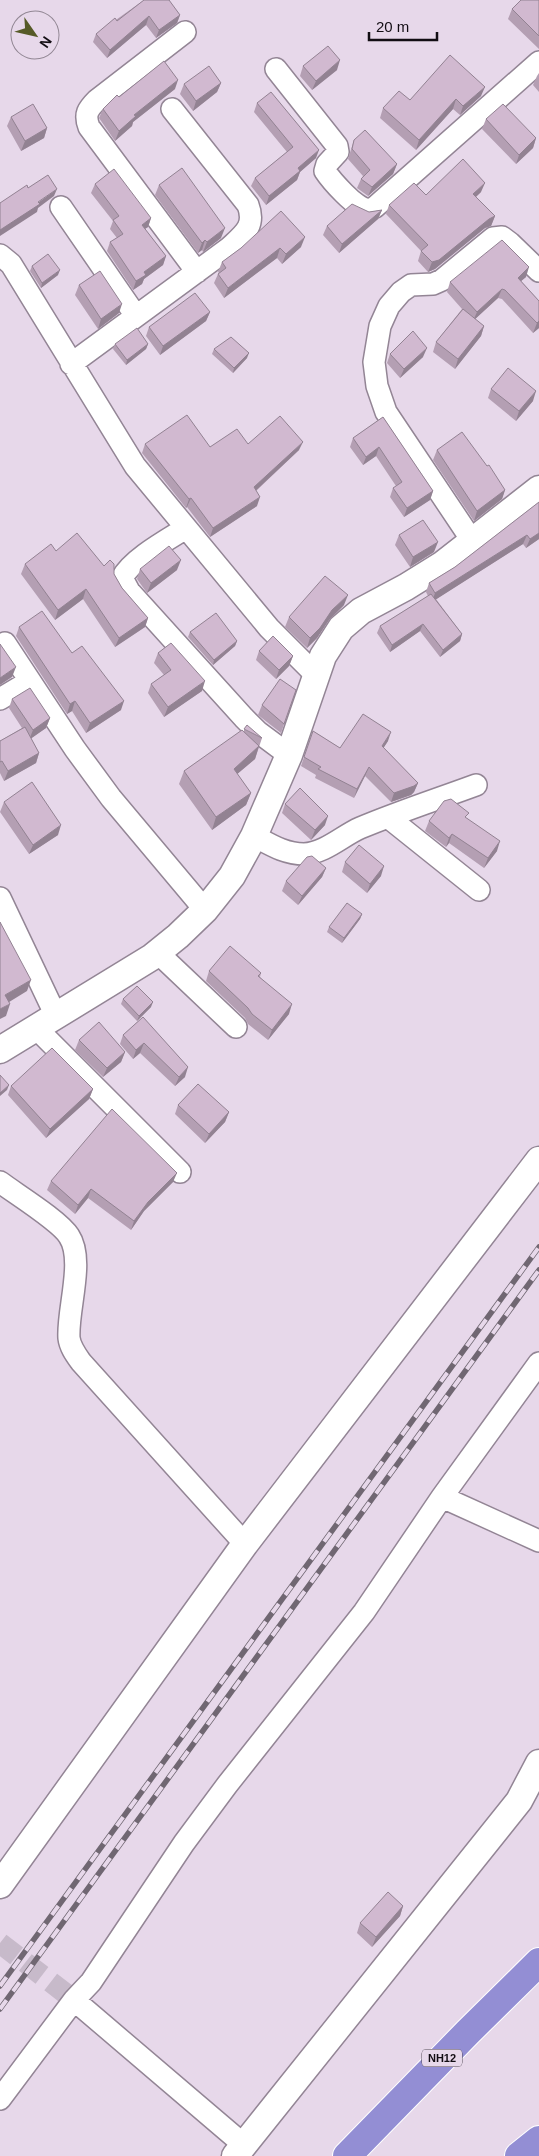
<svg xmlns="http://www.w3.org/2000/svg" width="539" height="2156" font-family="Helvetica,sans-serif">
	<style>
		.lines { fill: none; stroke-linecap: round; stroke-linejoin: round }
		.minor-tunnel { stroke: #c7baca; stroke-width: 21; stroke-dasharray: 21 11; stroke-linecap: butt }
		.minor-casing { stroke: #938595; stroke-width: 24 }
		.tertiary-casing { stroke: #938595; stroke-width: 29 }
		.motorway-casing { stroke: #fff; stroke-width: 30 }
		.minor { stroke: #fff; stroke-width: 21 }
		.tertiary { stroke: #fff; stroke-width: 26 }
		.motorway { stroke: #938ed4; stroke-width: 28 }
		.rail-casing { stroke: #706772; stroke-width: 5.5 }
		.rail { stroke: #e7d8ea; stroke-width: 4; stroke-dasharray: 11; stroke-linecap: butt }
		.wall { fill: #b49fb3 }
		.shaded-wall { fill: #928292 }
		.building { fill: #d1b9d0; stroke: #928292 }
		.labels { text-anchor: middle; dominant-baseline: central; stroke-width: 4; stroke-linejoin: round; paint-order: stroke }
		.shield { fill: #e7d8ea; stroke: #524a54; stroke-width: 1 }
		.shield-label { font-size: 11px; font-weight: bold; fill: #120d13 }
	</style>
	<rect width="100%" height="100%" fill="#e7d8ea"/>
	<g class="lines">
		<!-- minor-tunnel -->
		<path class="minor-tunnel" d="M0 1943 74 2000"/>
		<!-- minor casing -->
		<g class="minor-casing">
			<path id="minor" d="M185 32 97 100C88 109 84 114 89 127L197 272
				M276 69 337 146 338 152 327 164 325 171C331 180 356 209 367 209 370 210 373 208 375 207L539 62
				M61 207 136 316
				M0 255 11 264 135 466 269 628 316 675
				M71 364 229 248C244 234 256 226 248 205L172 109
				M186 528C167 540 132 559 122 578L129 591 244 718 258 732 289 755
				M473 542 386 412 377 386 374 362 380 326 389 306 401 292 411 285 433 284 442 280 493 238 502 237 510 243 539 271
				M5 643 75 749 111 798 205 910
				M0 699 30 681
				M389 818 479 890
				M254 836C271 845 285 854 304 854 325 853 342 836 360 828 398 812 438 799 476 785
				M0 898 56 1016
				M158 953 236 1027
				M36 1028 180 1172
				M0 1182C16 1194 60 1221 69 1236 85 1260 67 1310 69 1338 70 1347 76 1355 81 1362L245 1544
				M442 1497 539 1541
				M74 2000 244 2145
				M0 2099 74 2000 91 1982 184 1843 227 1785 364 1612 442 1497 539 1363"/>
		</g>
		<!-- tertiary casing -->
		<g class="tertiary-casing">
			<path id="tertiary" d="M0 1050 152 957 178 936 205 910 232 876 254 836 289 755 323 656 341 628 361 611 406 587 443 564 539 489
				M0 1885 245 1544 539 1160
				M235 2156 519 1801 539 1763"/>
		</g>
		<!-- motorway casing -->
		<g class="motorway-casing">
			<path id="motorway" d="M347 2156 468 2032 539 1962
				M519 2156 539 2140"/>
		</g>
		<!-- minor -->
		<use href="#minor" class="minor"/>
		<!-- tertiary -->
		<use href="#tertiary" class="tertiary"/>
		<!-- motorway -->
		<use href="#motorway" class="motorway"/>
		<!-- rail casing -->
		<g class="rail-casing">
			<path id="rail" d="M0 1986 539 1247
				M0 2009 539 1270"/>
		</g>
		<!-- rail -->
		<use href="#rail" class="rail"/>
	</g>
	<!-- wall -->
	<path class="wall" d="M144 0H170L169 1 180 15 177 23 156 38 146 25 107 58 93 42 96 34Z
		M539 0V49L508 19 512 9Z
		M303 66 337 70 312 90 300 76Z
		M539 73V92L533 85 537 76Z
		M221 83 217 92 193 111 180 94 184 84Z
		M175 89 133 122 132 126 115 141 99 118 103 109 119 97Z
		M481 96 460 115 453 109 416 150 380 118 383 108 410 100Z
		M257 103 316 158 300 172 297 180 266 205 251 186 255 178 287 152 254 112Z
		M11 117 47 128 44 138 21 151 7 126Z
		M486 119 536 138 533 148 516 164 482 129Z
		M354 140 397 164 393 174 368 196 357 188 361 179 363 176 348 159Z
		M95 184 151 218 148 227 145 229 166 256 163 265 144 279 142 284 133 290 107 251 110 242 117 238 110 229 113 221 91 193Z
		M159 185 221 238 203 252 202 250 198 253 155 195Z
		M481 192 476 197 495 216 491 226 485 228 435 269 428 272 418 261 421 251 386 214 389 205 426 195Z
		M382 210 378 219 339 253 323 235 327 226 369 212Z
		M301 247 282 264 277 258 224 298 214 283 218 274 219 273 218 272 222 262 241 248Z
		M32 266 58 275 41 288 30 271Z
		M526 277 521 281 539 301V328L533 333 502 299 498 298 475 319 484 326 481 336 455 369 433 352 436 342 462 309 447 292 450 282Z
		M79 285 119 313 98 329 75 295Z
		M210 312 206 321 160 355 146 336 149 327Z
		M115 344H148L146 349 126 365 113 349Z
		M214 349 247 358 233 373 212 354Z
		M390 354 423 357 400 378 387 363Z
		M491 389 533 401 516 421 488 398Z
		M383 417 433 491 430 500 404 517 390 497 393 488 396 486 376 456 363 465 350 447 353 438Z
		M145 444 210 447 248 444 299 450 256 491 257 506 210 537 187 507 186 508 142 453Z
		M437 450 487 466 505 490 502 499 474 521 433 460Z
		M539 502V539L526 548 523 544 436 599 462 634 460 641 440 657 420 631 390 652 377 633 380 626 428 596 426 592 429 583 455 567Z
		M399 535 434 552 410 567 395 545Z
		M56 551 104 566 114 574 122 588 148 618 145 627 115 647 83 599 55 620 21 574 25 564Z
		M140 569 177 570 147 593 137 579Z
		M344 605 329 620 317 638 307 648 285 627 289 617Z
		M19 627 72 653 121 710 86 733 72 711 67 714 16 636Z
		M190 632 237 641 235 646 213 665 188 637Z
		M259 651 293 656 289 666 276 679 256 660Z
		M158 653 202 691 164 717 148 693 151 684 164 675 154 663Z
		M296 690 281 733 258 715 262 705Z
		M12 699 50 718 46 728 31 738 39 753 36 763 4 781 0 773V741L22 728 9 708Z
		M244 729 262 738 255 759 237 774 251 793 246 805 212 830 179 784 184 771 244 731Z
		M313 731 340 748 388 741 383 748 418 783 414 792 411 795 391 802 365 776 354 798 315 778 316 775 301 766Z
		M4 802 58 835 29 854 0 812Z
		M285 804 325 825 311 840 282 813Z
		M467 818 497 851 484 868 449 843 446 847 425 831 429 821Z
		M345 862 381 876 367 893 342 872Z
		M326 868 322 877 298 905 282 891 286 881Z
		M362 914 360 919 342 943 327 932 329 927Z
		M209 971 261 973 260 977 289 1014 268 1040 248 1024 245 1018 206 981Z
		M123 999 151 1007 137 1021 121 1004Z
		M143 1017 185 1077 175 1086 140 1053 133 1059 120 1044 123 1035Z
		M79 1040 125 1052 121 1062 103 1077 75 1050Z
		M11 1086 93 1089 89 1099 46 1138 8 1095Z
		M178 1105 229 1112 225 1122 205 1143 175 1114Z
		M51 1181 173 1182 144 1211 131 1230 88 1198 75 1214 47 1190Z
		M403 1906 400 1916 372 1947 357 1933 360 1923Z"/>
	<!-- shaded-wall -->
	<path class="shaded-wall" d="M180 15 177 23 156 38 159 30Z
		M149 16 146 25 107 58 110 50Z
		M340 60 337 70 312 90 316 81Z
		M178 80 175 89 133 122 132 126 115 141 119 131 134 115Z
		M221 83 217 92 193 111 196 101Z
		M485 87 481 96 460 115 463 106Z
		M456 99 453 109 416 150 419 140Z
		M47 128 44 138 21 151 25 141Z
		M536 138 533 148 516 164 519 155Z
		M319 150 316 158 300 172 297 180 266 205 269 196 298 168Z
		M397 164 393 174 368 196 372 187Z
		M485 183 481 192 469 203 473 194Z
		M57 189 54 196 38 208 37 212 0 236V230Z
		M382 210 378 219 339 253 342 244Z
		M495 216 491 226 485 228 435 269 428 272 432 262 489 219Z
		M151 218 148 227 138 233 142 225Z
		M225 228 221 238 203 252 207 242Z
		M305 237 301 247 282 264 286 254Z
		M205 240 202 250 198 253 202 243Z
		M280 248 277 258 224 298 228 288Z
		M166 256 163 265 144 279 142 284 133 290 136 281 144 272Z
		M529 267 526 277 514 287 518 278Z
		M60 270 58 275 41 288 42 283Z
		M502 289 498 298 473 321 477 312Z
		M122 304 119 313 98 329 101 319Z
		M210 312 206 321 160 355 163 346Z
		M539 321V328L533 333 537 323Z
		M484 326 481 336 455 369 458 359Z
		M148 344 146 349 126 365 127 360Z
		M427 348 423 357 400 378 404 369Z
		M249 353 247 358 233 373 234 368Z
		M536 391 533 401 516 421 519 411Z
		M303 442 299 450 250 496 254 487Z
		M379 447 376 456 363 465 366 457Z
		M505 490 502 499 474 521 477 511Z
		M433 491 430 500 404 517 407 508Z
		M260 497 257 506 210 537 213 528Z
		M191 498 187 507 186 508 189 499Z
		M539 533V539L526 548 530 539Z
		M527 535 523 544 432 602 435 593Z
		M438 542 434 552 410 567 413 557Z
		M181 560 177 570 147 593 151 583Z
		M86 589 83 599 55 620 58 610Z
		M348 595 344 605 329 620 317 638 307 648 310 638 332 610Z
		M148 618 145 627 115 647 119 638Z
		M423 624 420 631 390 652 392 645Z
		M462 634 460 641 440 657 443 650Z
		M237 641 235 646 213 665 214 660Z
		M293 656 289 666 276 679 279 670Z
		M16 667 12 677 0 685V678Z
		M205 681 202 691 164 717 168 707Z
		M75 701 72 711 67 714 70 704Z
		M124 701 121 710 86 733 90 723Z
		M50 718 46 728 29 740 33 730Z
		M391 732 388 741 379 755 382 746Z
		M259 746 255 759 229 781 234 769Z
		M39 753 36 763 4 781 8 771Z
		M369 767 365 776 354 798 357 789Z
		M418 783 414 792 411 795 391 802 394 793Z
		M251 793 246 805 212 830 216 817Z
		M328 816 325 825 311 840 315 830Z
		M61 825 58 835 29 854 33 845Z
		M452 834 449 843 446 847 449 838Z
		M500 841 497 851 484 868 488 858Z
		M384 866 381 876 367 893 370 884Z
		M326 868 322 877 298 905 302 896Z
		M362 914 360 919 342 943 344 938Z
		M31 980 27 991 1 1007 5 995Z
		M153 1002 151 1007 137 1021 139 1016Z
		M10 1004 6 1016 0 1019V1009Z
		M292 1004 289 1014 268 1040 272 1030Z
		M144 1043 140 1053 133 1059 136 1050Z
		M125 1052 121 1062 103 1077 107 1068Z
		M188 1067 185 1077 175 1086 179 1077Z
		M9 1085 7 1090 0 1096V1093Z
		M93 1089 89 1099 46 1138 50 1129Z
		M229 1112 225 1122 205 1143 209 1134Z
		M177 1173 173 1182 144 1211 131 1230 134 1221 148 1202Z
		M91 1189 88 1198 75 1214 78 1205Z
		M403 1906 400 1916 372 1947 376 1937Z"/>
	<!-- building -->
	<path class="building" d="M144 0H169L180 15 159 30 149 16 110 50 96 34 115 18 117 21Z
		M521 0H539V36L512 9Z
		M328 46 340 60 316 81 303 66Z
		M450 55 485 87 463 106 456 99 419 140 383 108 399 91 410 100Z
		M164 61 178 80 134 115 136 116 119 131 103 109 117 95 119 97Z
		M209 66 221 83 196 101 184 84Z
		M271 92 319 150 298 168 300 171 269 196 255 178 293 147 257 103Z
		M33 104 47 128 25 141 11 117Z
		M503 104 536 138 519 155 486 119Z
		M365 130 397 164 372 187 361 179 370 170 352 149 354 140Z
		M463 159 485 183 473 194 495 216 489 219 439 260 432 262 421 251 428 245 389 205 414 183 426 195Z
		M182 168 225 228 207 242 205 240 202 243 159 185Z
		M114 169 151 218 142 225 166 256 144 272 146 275 136 281 110 242 123 234 113 220 119 216 95 184Z
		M48 175 57 189 38 202 40 204 0 230V203L27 185 28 188Z
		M352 204 369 212 382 210 342 244 327 226Z
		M281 211 305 237 286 254 280 248 228 288 218 274 226 268 222 262 241 248Z
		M502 240 529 267 518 278 539 301V321L537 323 505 290 502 289 477 312 450 282Z
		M48 254 60 270 42 283 32 266Z
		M100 271 122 304 101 319 79 285Z
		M195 293 210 312 163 346 149 327Z
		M463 309 484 326 458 359 436 342Z
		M137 328 148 344 127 360 115 344Z
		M413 331 427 348 404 369 390 354Z
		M231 337 249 353 234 368 214 349Z
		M508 368 536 391 519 411 491 389Z
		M187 415 210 447 237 429 248 444 280 416 303 442 254 487 260 497 213 528 191 498 189 499 145 444Z
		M383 417 433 491 407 508 393 488 402 482 379 447 366 457 353 438Z
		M462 432 487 466 489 465 505 490 477 511 437 450Z
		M539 502V533L530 539 527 535 435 593 429 583 455 567Z
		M423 520 438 542 413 557 399 535Z
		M77 533 104 566 110 560 114 564V574L122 588 148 618 119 638 86 589 58 610 25 564 51 544 56 551Z
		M169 546 181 560 151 583 140 569Z
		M325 576 348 595 332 610 320 628 310 638 289 617Z
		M431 594 462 634 443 650 423 624 392 645 380 626Z
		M42 611 72 653 82 646 124 701 90 723 75 701 70 704 19 627Z
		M216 613 237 641 214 660 190 632Z
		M273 636 293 656 279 670 259 651Z
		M171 643 205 681 168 707 151 684 171 670 158 653Z
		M0 644 16 667 0 678Z
		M280 679 296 690 284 724 262 705Z
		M30 688 50 718 33 730 12 699Z
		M363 714 391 732 382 746 418 783 414 786 394 793 369 767 357 789 318 769 321 767 304 757 313 731 340 748Z
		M247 725 262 738 244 729Z
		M25 727 39 753 8 771 2 761 0 762V741Z
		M242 730 259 746 234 769 251 793 216 817 184 771Z
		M32 782 61 825 33 845 4 802Z
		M300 788 328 816 315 830 285 804Z
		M451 799 469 813 465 817 500 841 488 858 452 834 449 838 429 821 444 801Z
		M359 845 384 866 370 884 345 862Z
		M312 856 326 868 302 896 286 881 307 857Z
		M347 903 362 914 344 938 329 927Z
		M0 922 31 980 5 995 10 1004 0 1009Z
		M230 946 261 973 258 976 292 1004 272 1030 252 1014 248 1008 209 971Z
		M137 986 153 1002 139 1016 123 999Z
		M143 1017 188 1067 179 1077 144 1043 136 1050 123 1035Z
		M99 1022 125 1052 107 1068 79 1040Z
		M52 1048 93 1089 50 1129 11 1086Z
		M0 1075 9 1085 0 1093Z
		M198 1084 229 1112 209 1134 178 1105Z
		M112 1109 177 1173 148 1202 134 1221 91 1189 78 1205 51 1181Z
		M388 1892 403 1906 376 1937 360 1923Z"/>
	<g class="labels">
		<!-- shield labels -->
		<rect class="shield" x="422" y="2049.5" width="40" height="17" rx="4"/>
		<g class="shield-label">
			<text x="442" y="2058">NH12</text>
		</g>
	</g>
	<!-- north arrow -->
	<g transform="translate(35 35) rotate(124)"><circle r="24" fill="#e7d8ea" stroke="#928794"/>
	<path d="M0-4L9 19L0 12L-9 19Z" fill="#565a27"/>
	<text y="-8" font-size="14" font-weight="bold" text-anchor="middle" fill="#120d13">N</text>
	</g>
	<!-- scale -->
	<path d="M369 32v8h68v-8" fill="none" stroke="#120d13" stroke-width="2.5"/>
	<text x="376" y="32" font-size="15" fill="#120d13" stroke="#e7d8ea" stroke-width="4" paint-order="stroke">20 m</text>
</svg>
